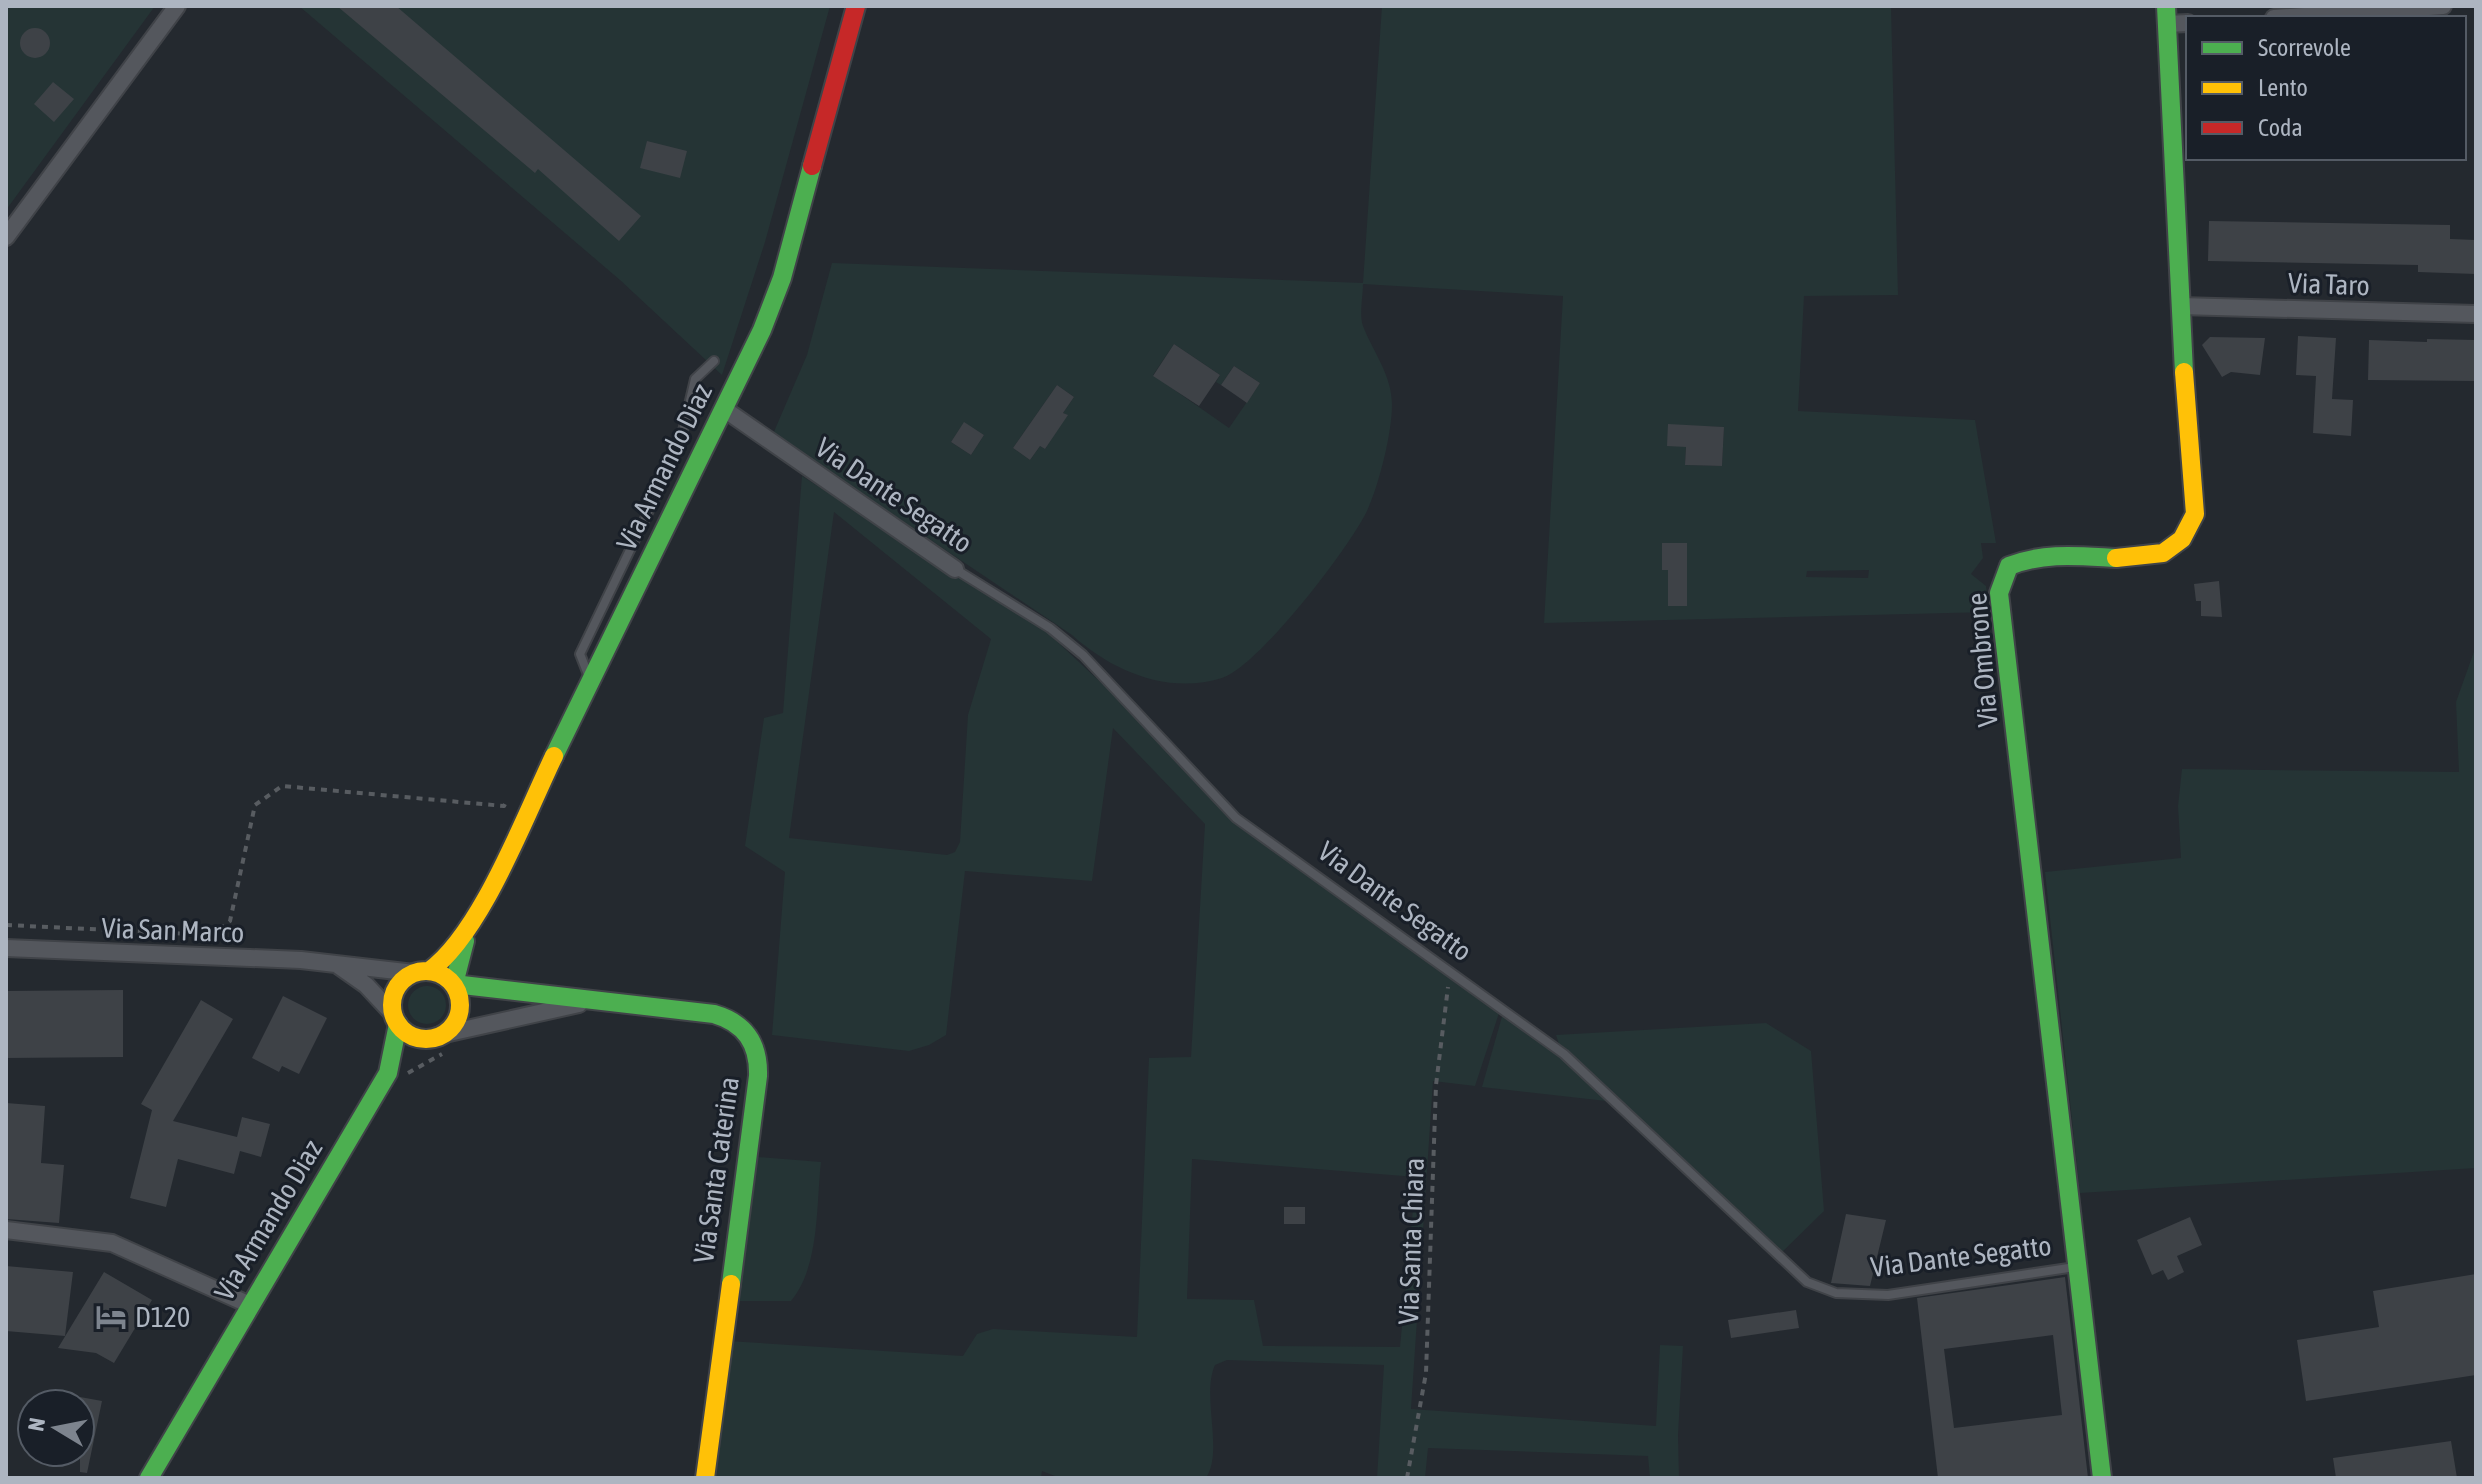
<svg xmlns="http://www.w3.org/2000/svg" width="2482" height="1484" font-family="'Asap Condensed',sans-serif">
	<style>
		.green { fill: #253435; fill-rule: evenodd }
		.building { fill: #3e4247; fill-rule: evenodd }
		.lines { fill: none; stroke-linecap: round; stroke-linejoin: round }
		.lane-casing { stroke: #404348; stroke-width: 12 }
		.street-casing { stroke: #404348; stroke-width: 20 }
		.fast-casing { stroke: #404348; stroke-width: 22 }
		.slow-casing { stroke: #404348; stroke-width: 22 }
		.jam-casing { stroke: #404348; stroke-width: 22 }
		.path { stroke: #585c61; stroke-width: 4; stroke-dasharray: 6 6; stroke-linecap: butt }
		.lane { stroke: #54575d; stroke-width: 8 }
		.street { stroke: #54575d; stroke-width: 16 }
		.fast { stroke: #4caf50; stroke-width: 18 }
		.slow { stroke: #ffc107; stroke-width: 18 }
		.jam { stroke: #c62828; stroke-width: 18 }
		.labels { text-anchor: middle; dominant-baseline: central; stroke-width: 6; stroke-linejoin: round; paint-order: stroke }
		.street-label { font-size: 28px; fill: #adb5c1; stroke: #191f28 }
		.poi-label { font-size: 28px; fill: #adb5c1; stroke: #191f28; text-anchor: start }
	</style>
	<rect width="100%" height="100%" fill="#24292f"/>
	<!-- green -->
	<path class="green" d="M6 6H155L6 210Z
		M299 6H830L765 242 722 375 620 280Z
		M1382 6H1891L1898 295 1804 296 1798 411 1975 420 1996 543H1981L1983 558 1971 574 1986 586 1989 612 1544 623 1563 296 1363 284C1363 296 1359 315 1363 326 1373 352 1392 375 1392 405 1392 433 1379 485 1367 511 1350 547 1258 667 1222 678 1168 695 1112 671 1072 635L773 434 807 355 832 263 1363 283ZM1174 344 1220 375 1216 382 1221 385 1234 366 1260 383 1229 428 1153 375ZM1057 385 1074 397 1063 413 1067 415 1045 449 1040 446 1030 460 1013 448ZM964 423 984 435 971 455 951 442ZM1668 425 1724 427 1722 466 1685 465 1686 447ZM1662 543H1687L1686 606H1668V570H1662ZM1869 570 1868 578 1806 577 1807 571Z
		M802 476 1048 633 1112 693 1235 824 1500 1010 1475 1086 1433 1081 1411 1409 1656 1426 1660 1345 1683 1346 1678 1435 1679 1478H1650L1648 1456 1428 1448 1425 1478H1377L1384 1365 1227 1360 1215 1365C1201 1396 1224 1451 1206 1478H1060L1042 1471 1041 1478H710L728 1341 963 1356 977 1334 993 1329 1137 1337 1149 1058 1191 1057 1205 824 1113 728 1092 881 965 871 946 1035 929 1045 909 1051 772 1035 785 872 745 846 764 718 783 713ZM834 512 991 639 968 715 960 842 955 852 947 855 789 838ZM1192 1159 1416 1177 1400 1347 1263 1346 1254 1300 1187 1299Z
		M2476 646V1168L2080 1193 2045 872 2181 858 2178 806 2182 769 2459 772 2456 702Z
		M408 1005a19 19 0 1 1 38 0a19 19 0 1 1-38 0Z
		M1503 1013 1561 1050 1556 1035 1766 1023 1811 1051 1824 1211 1779 1255 1615 1102 1482 1087Z
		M758 1157 821 1162C816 1206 820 1266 791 1301H737Z"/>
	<!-- building -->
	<path class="building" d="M337 6H396L641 216 619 241 538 169 535 173Z
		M20 43a15 15 0 1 1 30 0a15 15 0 1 1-30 0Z
		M53 82 74 99 54 122 34 104Z
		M647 141 687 151 680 178 640 168Z
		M2209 221 2450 225V239L2476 240V274L2418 272V265L2208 261Z
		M2298 336 2336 338 2332 399 2353 400 2351 436 2313 433 2316 376 2296 375Z
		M2210 337 2265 338 2260 375 2231 372 2222 377 2202 345Z
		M2427 339 2476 340V381L2368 380 2369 340 2427 342Z
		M1174 344 1220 375 1199 406 1153 376Z
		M1234 366 1260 383 1247 403 1221 385Z
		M1057 385 1074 397 1063 413 1068 415 1045 449 1040 446 1030 460 1013 448Z
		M964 422 984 435 971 455 951 442Z
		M1668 424 1724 427 1722 466 1685 465 1686 447 1667 446Z
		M1662 543H1687V606H1668V570H1662Z
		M2219 581 2222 617 2201 616V601H2196L2194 584Z
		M123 990V1057L6 1058V991Z
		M283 996 327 1018 299 1074 282 1066 279 1072 252 1058Z
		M201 1000 233 1019 173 1121 237 1137 242 1117 270 1124 261 1157 240 1151 234 1174 178 1159 166 1207 130 1198 152 1110 141 1104Z
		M6 1103 45 1106 41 1163 64 1165 59 1223 6 1219Z
		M1284 1207H1305V1224H1284Z
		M1846 1214 1886 1220 1870 1286 1831 1283Z
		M2190 1217 2202 1245 2177 1256 2184 1272 2168 1280 2163 1270 2152 1275 2137 1240Z
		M6 1266 73 1272 65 1336 6 1331Z
		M104 1272 152 1300 114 1363 96 1353 58 1348Z
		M2476 1274V1375L2306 1401 2297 1340 2379 1327 2373 1291Z
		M2065 1277 2088 1478H1938L1917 1298ZM2053 1335 2062 1415 1954 1428 1944 1349Z
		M1796 1310 1799 1328 1731 1338 1728 1320Z
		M80 1397 102 1401 87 1473 80 1472Z
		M2451 1441 2457 1478H2336L2333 1458Z"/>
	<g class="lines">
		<!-- lane casing -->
		<g class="lane-casing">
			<path id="lane" d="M955 569 1050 628 1083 655 1236 818 1564 1054 1807 1282 1836 1293 1888 1295 2075 1267
				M589 677 580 654 679 448 695 379 714 361"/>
		</g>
		<!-- street casing -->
		<g class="street-casing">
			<path id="street" d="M2274 18 2443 6
				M2166 24 2188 23
				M6 237 177 6
				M2180 306 2476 314
				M724 409 955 569
				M6 948 301 960 414 973
				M339 966 366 985 394 1015
				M440 1035 579 1004
				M6 1230 112 1243 250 1305"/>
		</g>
		<!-- fast casing -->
		<g class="fast-casing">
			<path id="fast" d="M2166 6 2184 372
				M554 756 762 330 782 278 812 166
				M465 941 454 984 714 1014C745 1023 759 1044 758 1076L731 1284
				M149 1478 388 1073 398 1024
				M2102 1478 1999 593 2009 566C2045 552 2078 556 2116 558"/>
		</g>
		<!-- slow casing -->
		<g class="slow-casing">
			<path id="slow" d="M2116 558 2163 553 2182 539 2195 514 2184 372
				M429 971C481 934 525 816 554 756
				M392 1005a34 34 0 1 1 68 0a34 34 0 1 1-68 0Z
				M705 1478 731 1284"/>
		</g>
		<!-- jam casing -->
		<g class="jam-casing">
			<path id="jam" d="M812 166 856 6"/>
		</g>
		<!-- path -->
		<path class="path" d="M6 925 213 935 230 921 255 805 282 786 504 806 507 800
			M408 1073 442 1054
			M1407 1478 1426 1373 1436 1085 1448 987"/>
		<!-- lane -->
		<use href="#lane" class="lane"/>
		<!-- street -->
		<use href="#street" class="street"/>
		<!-- fast -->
		<use href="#fast" class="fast"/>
		<!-- slow -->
		<use href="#slow" class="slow"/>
		<!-- jam -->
		<use href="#jam" class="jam"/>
	</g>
	<!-- icons -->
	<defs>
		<g id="hotel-bare" transform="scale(2.4)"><path d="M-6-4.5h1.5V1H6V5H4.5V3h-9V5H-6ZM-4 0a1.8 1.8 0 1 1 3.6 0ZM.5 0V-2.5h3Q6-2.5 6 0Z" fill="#7d848e" stroke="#191f28" stroke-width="2.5" paint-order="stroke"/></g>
	</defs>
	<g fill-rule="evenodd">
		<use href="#hotel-bare" x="111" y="1317"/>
	</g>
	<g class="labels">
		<!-- street labels -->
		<g class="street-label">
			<text transform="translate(2329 284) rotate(2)">Via Taro</text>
			<text transform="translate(664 467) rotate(-64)">Via Armando Diaz</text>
			<text transform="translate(894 495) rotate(34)">Via Dante Segatto</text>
			<text transform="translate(1982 660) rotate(-95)">Via Ombrone</text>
			<text transform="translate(1395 901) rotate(36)">Via Dante Segatto</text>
			<text transform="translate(173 930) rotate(2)">Via San Marco</text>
			<text transform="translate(716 1170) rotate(-82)">Via Santa Caterina</text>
			<text transform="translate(268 1220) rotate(-59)">Via Armando Diaz</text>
			<text transform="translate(1411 1241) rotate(-88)">Via Santa Chiara</text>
			<text transform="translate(1961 1256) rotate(-7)">Via Dante Segatto</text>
		</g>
		<!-- poi labels -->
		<g class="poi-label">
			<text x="135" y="1317">D120</text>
		</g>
	</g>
	<!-- border -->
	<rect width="2482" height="1484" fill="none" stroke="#adb5c1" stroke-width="16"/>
	<!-- legend -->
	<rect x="2186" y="16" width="280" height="144" fill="#191f28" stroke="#545b65" stroke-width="2"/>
	<rect x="2202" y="42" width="40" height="12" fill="#4caf50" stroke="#545b65" stroke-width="2"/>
	<text x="2258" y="56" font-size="24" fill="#adb5c1">Scorrevole</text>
	<rect x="2202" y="82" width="40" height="12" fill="#ffc107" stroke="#545b65" stroke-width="2"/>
	<text x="2258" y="96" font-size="24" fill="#adb5c1">Lento</text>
	<rect x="2202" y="122" width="40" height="12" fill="#c62828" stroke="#545b65" stroke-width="2"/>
	<text x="2258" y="136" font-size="24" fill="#adb5c1">Coda</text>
	<!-- north arrow -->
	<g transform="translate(56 1428) rotate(280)"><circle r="38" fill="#191f28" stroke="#545b65" stroke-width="2"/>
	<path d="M0-6L14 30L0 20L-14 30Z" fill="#7d848e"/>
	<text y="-12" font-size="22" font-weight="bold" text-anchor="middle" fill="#adb5c1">N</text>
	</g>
</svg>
